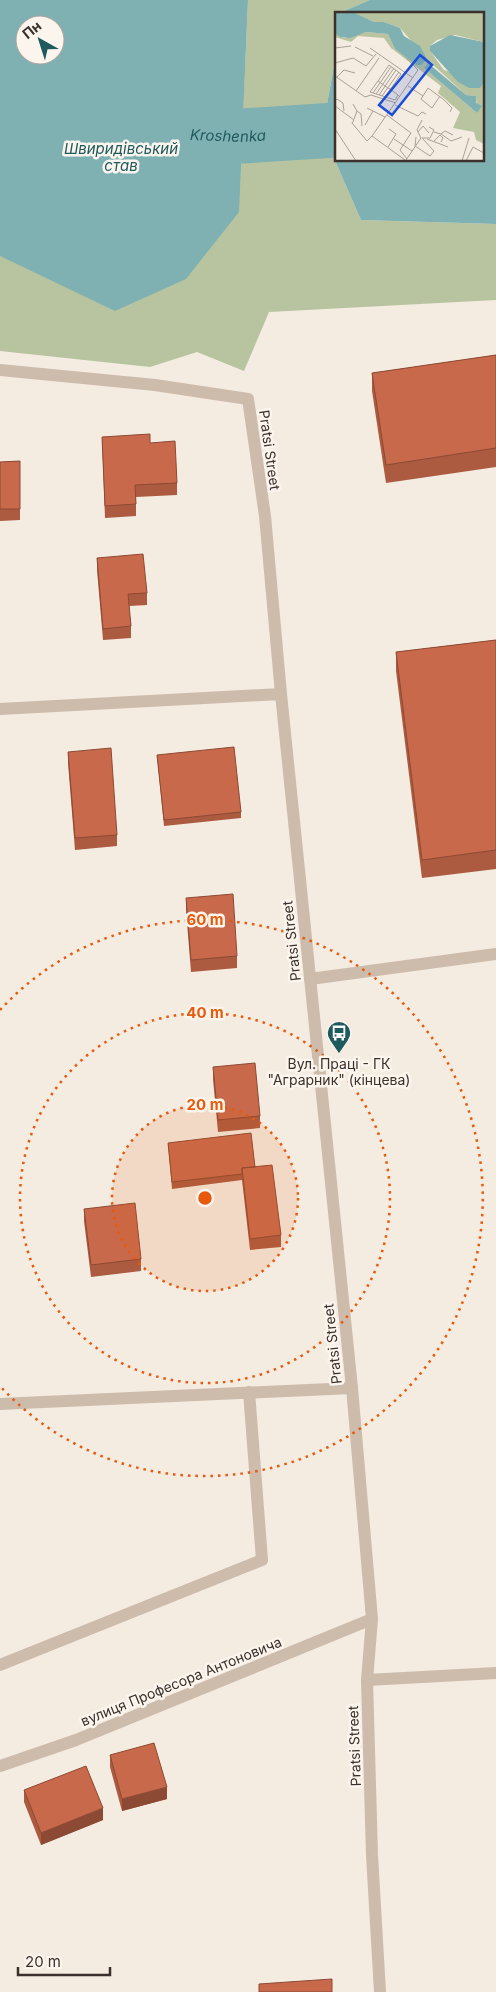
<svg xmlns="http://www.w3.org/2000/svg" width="496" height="1992" font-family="Inter,sans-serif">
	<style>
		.green { fill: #b8c4a0 }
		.water { fill: #7fb0b2; fill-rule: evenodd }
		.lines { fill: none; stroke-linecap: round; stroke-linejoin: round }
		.river { stroke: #7fb0b2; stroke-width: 55 }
		.service { stroke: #cdbbac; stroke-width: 12 }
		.minor { stroke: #cdbbac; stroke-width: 12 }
		.wall { fill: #ac5a40 }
		.shaded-wall { fill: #8c4a34 }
		.building { fill: #c8694b; stroke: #8c4a34 }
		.ring { fill: none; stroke: #e8590c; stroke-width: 2.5; stroke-dasharray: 2.5 5 }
		.labels { text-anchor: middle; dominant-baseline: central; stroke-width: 5; stroke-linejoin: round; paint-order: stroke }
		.street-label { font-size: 14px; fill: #3b302b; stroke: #fbf5ee }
		.poi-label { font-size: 14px; fill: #3b302b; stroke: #fbf5ee }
		.water-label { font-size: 15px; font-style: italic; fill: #1f5a5e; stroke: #fbf5ee }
		.inset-road { fill: none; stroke: #aaa098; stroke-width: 1 }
		.view { fill: #1d4ed8; fill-opacity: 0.15; stroke: #1d4ed8; stroke-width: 2.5 }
		.inset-edge { fill: none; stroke: #3b302b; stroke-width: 2.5 }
		.centre { fill: #e8590c; stroke: #fbf5ee; stroke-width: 2.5 }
		.ring-label { font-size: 15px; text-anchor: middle; font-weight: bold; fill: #e8590c; stroke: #fbf5ee; stroke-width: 5; stroke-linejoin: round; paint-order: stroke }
	</style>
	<rect width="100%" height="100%" fill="#f4ebe1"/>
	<!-- green -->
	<path class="green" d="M248 0H370L344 11 343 14H336V55L322 131 361 220 496 224V300L269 312 244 371 197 352 150 367 0 351V256L242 136Z"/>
	<!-- water -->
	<path class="water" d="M0 0H248L239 212 186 279 115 311 0 256ZM25 25H55V55H25Z
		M370 0H496V224L361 220 322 131 336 55V160H482V14H343L344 11Z"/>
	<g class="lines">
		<!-- river -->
		<path class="river" id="s1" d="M168 133 242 136 336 130"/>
		<!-- service -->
		<path class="service" d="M310 979 496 954
			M0 1404 352 1388
			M0 1665 262 1560 249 1392
			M367 1680 496 1673"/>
		<!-- minor -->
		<path class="minor" d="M0 370 155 385 248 399 265 516 281 694 352 1388 372 1619 367 1680 372 1855 380 1992
			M0 709 281 694
			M0 1766 76 1740 372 1619"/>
	</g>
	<!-- wall -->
	<path class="wall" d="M496 355V467L386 483 372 391V373Z
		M102 437 150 443 177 483V495L136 497V516L105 518Z
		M20 461V520L0 521V462Z
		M97 558 147 593V605L129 606 131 626V638L103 640 97 570Z
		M496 640V869L422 878 396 671V652Z
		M68 752 117 835V846L75 850 68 763Z
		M157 755 241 812V818L164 826Z
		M186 898 237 956V968L191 972 186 910Z
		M213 1067 260 1116V1128L218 1132 213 1079Z
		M168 1143 255 1167 281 1235V1247L250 1250 242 1180 172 1189Z
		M84 1209 141 1259V1271L91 1277 84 1221Z
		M110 1755 167 1799 122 1811 110 1767Z
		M24 1790 103 1820 41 1845 24 1802Z"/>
	<!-- shaded-wall -->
	<path class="shaded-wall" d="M167 1787V1799L122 1811V1799Z
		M103 1808V1820L41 1845V1833Z"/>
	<!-- building -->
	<path class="building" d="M496 355V448L386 465 372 373Z
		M150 434V443L175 441 177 483 135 485 136 504 105 506 102 437Z
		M20 461V509H0V462Z
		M143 554 147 593 128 594 131 626 103 629 97 558Z
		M496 640V850L422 860 396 652Z
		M234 747 241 812 164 820 157 755Z
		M111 748 117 835 75 838 68 752Z
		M233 894 237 956 191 960 186 898Z
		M255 1063 260 1116 218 1120 213 1067Z
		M251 1133 255 1167 242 1168V1174L172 1182 168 1143Z
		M272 1165 281 1235 250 1239 242 1168Z
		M135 1203 141 1259 91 1265 84 1209Z
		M154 1743 167 1787 122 1799 110 1755Z
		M86 1766 103 1808 41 1833 24 1790Z
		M332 1979V1992H259V1984Z"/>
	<!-- distance rings -->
	<circle cx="205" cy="1198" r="93" fill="#e8590c" fill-opacity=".12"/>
	<g class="ring">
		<circle cx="205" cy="1198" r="93"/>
		<circle cx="205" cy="1198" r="185"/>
		<path d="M0 1010A278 278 0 1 1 0 1386"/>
	</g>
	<!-- icons -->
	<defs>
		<g id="bus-pin" transform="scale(1.25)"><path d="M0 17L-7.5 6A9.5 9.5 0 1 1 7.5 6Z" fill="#1f5a5e" stroke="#fbf5ee"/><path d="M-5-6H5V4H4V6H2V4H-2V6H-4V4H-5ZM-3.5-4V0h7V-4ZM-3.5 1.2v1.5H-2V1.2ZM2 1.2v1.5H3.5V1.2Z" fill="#fff"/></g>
	</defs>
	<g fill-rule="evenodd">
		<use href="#bus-pin" x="339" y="1033"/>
	</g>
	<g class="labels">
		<!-- street labels -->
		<g class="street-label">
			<text transform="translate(270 450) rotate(82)">Pratsi Street</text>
			<text transform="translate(291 941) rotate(-96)">Pratsi Street</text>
			<text transform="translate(332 1344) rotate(-96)">Pratsi Street</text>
			<text transform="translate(181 1681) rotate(-22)">вулиця Професора Антоновича</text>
			<text transform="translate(354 1746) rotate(-92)">Pratsi Street</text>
		</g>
		<!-- poi labels -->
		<g class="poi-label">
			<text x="339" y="1063">Вул. Праці - ГК<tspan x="339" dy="16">"Аграрник" (кінцева)</tspan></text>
		</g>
		<!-- water labels -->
		<g class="water-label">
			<text stroke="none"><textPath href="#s1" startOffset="60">Kroshenka</textPath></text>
			<text x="121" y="148">Швиридівський<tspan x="121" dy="17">став</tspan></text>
		</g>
	</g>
	<!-- overview -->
	<g transform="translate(335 12)">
		<rect width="149" height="149" fill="#f4ebe1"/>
		<path d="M18 0H149V30L120 23 102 28 95 34V39L109 58 149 70V132L141 128 139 120 118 116 125 100 103 81 106 74 56 36 49 26 23 24 16 30 0 25V21L9 26 31 20 53 22 60 37 79 50 87 41 65 16 49 10H39ZM97 52 131 83 141 84 142 101 89 56Z" fill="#b8c4a0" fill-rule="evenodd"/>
		<path d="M0 0H18L39 10H49L65 16 69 24 85 34 92 47 86 53H81L60 37 53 22 31 20 15 26 5 25 0 21ZM115 23 149 30V70L145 76H134L123 70 95 39V34ZM93 51 131 83 141 84V91L147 94 142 101 89 56Z" fill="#7fb0b2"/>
		<path class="inset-road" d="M20 35 38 44M0 36 16 34M35 36 78 66M0 51 18 46 31 54 41 42M0 64 30 85 36 83 61 91M2 65 9 58 20 61M43 69 54 53 66 62 50 85M73 74 88 84 93 76 108 87 117 96 115 100M21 79 44 46M38 81 56 55M41 82 59 56M44 83 61 58M63 83 60 88 35 80 43 69 50 74 53 76 55 77 63 83 65 85M47 84 64 60M88 84 86 87 97 96 105 84M0 89 2 87 8 91 9 99M18 92 22 99 19 107M60 93 83 104 87 100 91 102M0 94 19 108 17 111 32 129 37 124M32 96 50 105M22 99 26 102 27 114M52 103 76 121 65 138 72 147M30 113 38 99M0 117 21 149M83 120 88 114 94 121M99 120 106 122 110 119 118 123M106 122 116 129 127 125M81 125 80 134 95 144 99 139 87 126M86 126 82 118 87 108M87 126H95L99 118 94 115M59 127 77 139M92 127 113 135M99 129 105 123 108 126 106 130M53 135 61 122 54 117M70 148 37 124 83 58 72 47M71 148 86 126M127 149 134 126M131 149 138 135 149 141"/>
		<path class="view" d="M85 43 97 53 57 103 44 93Z"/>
		<rect width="149" height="149" class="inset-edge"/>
	</g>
	<circle cx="205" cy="1198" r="8" class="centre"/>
	<g class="ring-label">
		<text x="205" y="925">60 m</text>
		<text x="205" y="1018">40 m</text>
		<text x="205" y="1110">20 m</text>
	</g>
	<!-- north arrow -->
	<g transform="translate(40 40) rotate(321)"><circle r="24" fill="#fbf5ee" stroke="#aea6a0"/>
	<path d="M0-4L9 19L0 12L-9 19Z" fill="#1f5a5e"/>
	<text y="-8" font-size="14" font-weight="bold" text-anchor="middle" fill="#3b302b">Пн</text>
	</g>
	<!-- scale -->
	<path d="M18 1967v8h92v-8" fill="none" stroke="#3b302b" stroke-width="2.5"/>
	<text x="25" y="1967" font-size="15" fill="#3b302b" stroke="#fbf5ee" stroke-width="4" paint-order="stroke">20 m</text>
</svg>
